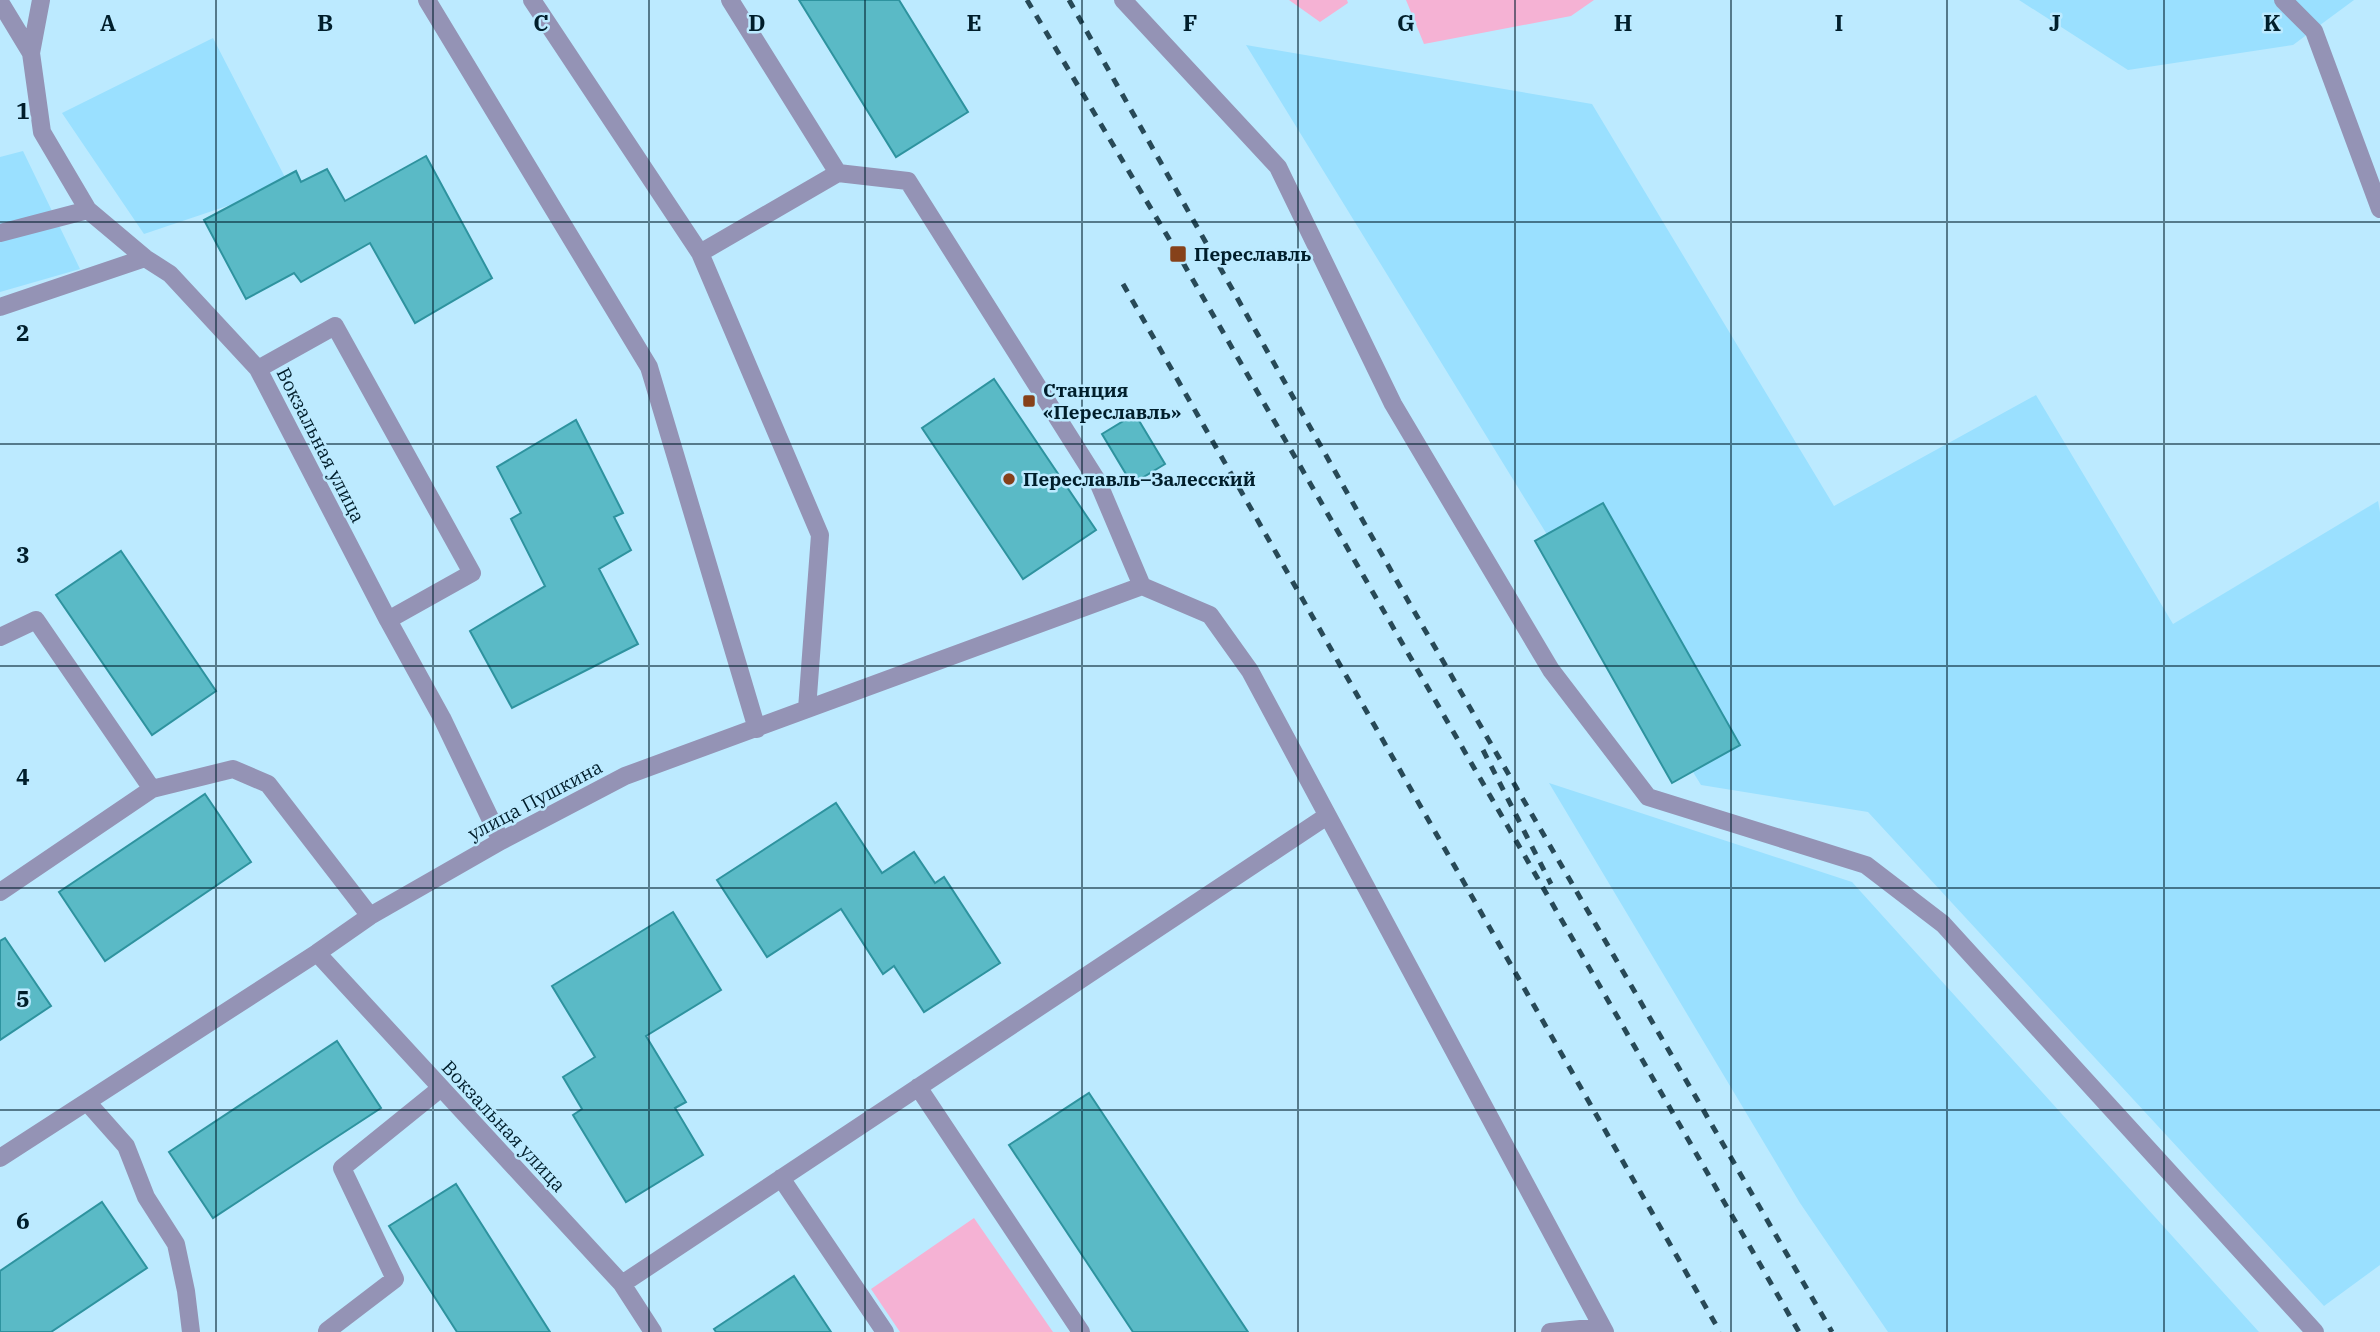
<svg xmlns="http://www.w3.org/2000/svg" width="2380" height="1332" font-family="'IBM Plex Serif',serif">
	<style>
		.built { fill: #9ae0ff }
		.green { fill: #f5b2d4 }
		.building { fill: #5abac6; stroke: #2e939f; stroke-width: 2 }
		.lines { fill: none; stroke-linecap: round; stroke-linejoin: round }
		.minor { stroke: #9493b5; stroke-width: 18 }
		.rail { stroke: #274957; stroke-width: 5; stroke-dasharray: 9 9; stroke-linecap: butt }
		.grid { fill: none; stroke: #001e2b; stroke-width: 2; stroke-opacity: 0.55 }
		.poi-dot { fill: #86411a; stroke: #bceaff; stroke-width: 2.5 }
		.labels { text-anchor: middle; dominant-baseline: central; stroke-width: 5; stroke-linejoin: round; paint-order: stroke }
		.poi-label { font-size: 19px; font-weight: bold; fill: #001e2b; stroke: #bceaff; text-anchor: start }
		.street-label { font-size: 19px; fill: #001e2b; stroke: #bceaff }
		.grid-label { font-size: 23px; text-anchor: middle; font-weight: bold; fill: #001e2b; stroke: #bceaff; stroke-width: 5; stroke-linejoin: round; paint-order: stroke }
	</style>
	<rect width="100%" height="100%" fill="#bceaff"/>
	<!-- built -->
	<path class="built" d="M2019 0H2354L2293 45 2128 70Z
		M213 38 289 185 144 234 62 113Z
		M1246 45 1592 104 1834 506 2036 395 2173 624 2378 501 2380 512V1265L2324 1306 1868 812 1701 785Z
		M23 151 80 269 0 292V157Z
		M1549 783 1852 882 2259 1332H1888L1800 1203Z"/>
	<!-- green -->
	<path class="green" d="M1289 0H1347L1348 3 1320 22Z
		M1406 0H1594L1571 16 1424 44Z
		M974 1218 1053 1332H900L871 1289Z"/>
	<!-- building -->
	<path class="building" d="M799 0H899L968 112 896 157Z
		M426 156 492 278 415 323 370 243 301 282 294 273 246 299 204 220 296 171 301 182 327 169 345 201Z
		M994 379 1096 530 1023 579 922 428Z
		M1135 414 1165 464 1132 484 1102 434Z
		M576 420 623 513 614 517 631 550 599 569 638 644 512 708 470 631 545 586 511 519 521 513 497 467Z
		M1603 503 1740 745 1672 783 1535 541Z
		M121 551 216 691 152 735 56 595Z
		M205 794 251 862 105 961 59 892Z
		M836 803 882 873 914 852 935 883 944 877 1000 963 924 1012 894 966 883 974 841 909 767 957 717 880Z
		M673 912 721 990 646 1036 686 1102 675 1108 703 1155 626 1202 573 1115 582 1109 563 1077 595 1057 552 986Z
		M5 938 51 1006 0 1040V941Z
		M337 1041 381 1108 213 1218 169 1152Z
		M1089 1093 1248 1332H1133L1009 1145Z
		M456 1184 550 1332H457L389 1226Z
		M102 1202 147 1268 51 1332H0V1271Z
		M794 1276 831 1332H716L714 1329Z"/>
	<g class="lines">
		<!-- minor -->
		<path class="minor" d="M427 0 649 367 757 729
			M532 0 700 253 820 535 807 709
			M1123 0 1278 167 1393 404 1551 670 1648 797 1866 865 1943 924 2315 1332
			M2283 0 2314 31 2380 209
			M0 2 31 53 42 132 88 210 145 258 170 274 258 369 388 620 442 718 501 841
			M31 53 41 0
			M838 173 908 181 1098 482 1142 586 1210 615 1250 671 1605 1332
			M0 233 88 210
			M700 253 838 173 730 0
			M0 307 145 258
			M258 369 335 326 472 573 388 620
			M0 637 36 620 152 789 233 769 268 784 370 916
			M0 892 152 789
			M317 953 622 1284 653 1332
			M918 1087 1081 1332
			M87 1102 126 1146 146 1197 176 1244 186 1291 191 1332
			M0 1158 317 953 370 916 501 841 625 776 1142 586
			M781 1178 885 1332
			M622 1284 1327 816
			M327 1331 395 1279 342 1168 441 1088
			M1550 1332 1601 1327"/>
		<!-- rail -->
		<path class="rail" d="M1027 0 1178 254 1799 1332
			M1069 0 1411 606 1832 1332
			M1123 284 1720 1332
			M1483 750 1551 884"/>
	</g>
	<!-- grid -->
	<path class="grid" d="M216 0V1332M433 0V1332M649 0V1332M865 0V1332M1082 0V1332M1298 0V1332M1515 0V1332M1731 0V1332M1947 0V1332M2164 0V1332M0 222H2380M0 444H2380M0 666H2380M0 888H2380M0 1110H2380"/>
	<!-- markers -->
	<g class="poi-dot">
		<rect x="1169" y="245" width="18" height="18" rx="3.5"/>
		<rect x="1022" y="394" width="14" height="14" rx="3.5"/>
		<circle cx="1009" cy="479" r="7"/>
	</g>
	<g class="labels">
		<!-- poi labels -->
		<g class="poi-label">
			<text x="1194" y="254">Переславль</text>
			<text x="1043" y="390">Станция<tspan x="1043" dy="22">«Переславль»</tspan></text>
			<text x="1023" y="479">Переславль–Залесский</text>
		</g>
		<!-- street labels -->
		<g class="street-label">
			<text transform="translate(321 445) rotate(63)">Вокзальная улица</text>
			<text transform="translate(535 800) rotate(-28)">улица Пушкина</text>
			<text transform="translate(504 1126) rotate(47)">Вокзальная улица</text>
		</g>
	</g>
	<g class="grid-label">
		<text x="108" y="31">A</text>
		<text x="325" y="31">B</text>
		<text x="541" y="31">C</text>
		<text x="757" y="31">D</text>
		<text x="974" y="31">E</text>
		<text x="1190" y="31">F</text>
		<text x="1406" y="31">G</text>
		<text x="1623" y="31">H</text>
		<text x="1839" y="31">I</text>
		<text x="2055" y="31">J</text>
		<text x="2272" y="31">K</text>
		<text x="23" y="119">1</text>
		<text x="23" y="341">2</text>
		<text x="23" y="563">3</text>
		<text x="23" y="785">4</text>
		<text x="23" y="1007">5</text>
		<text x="23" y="1229">6</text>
	</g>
</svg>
